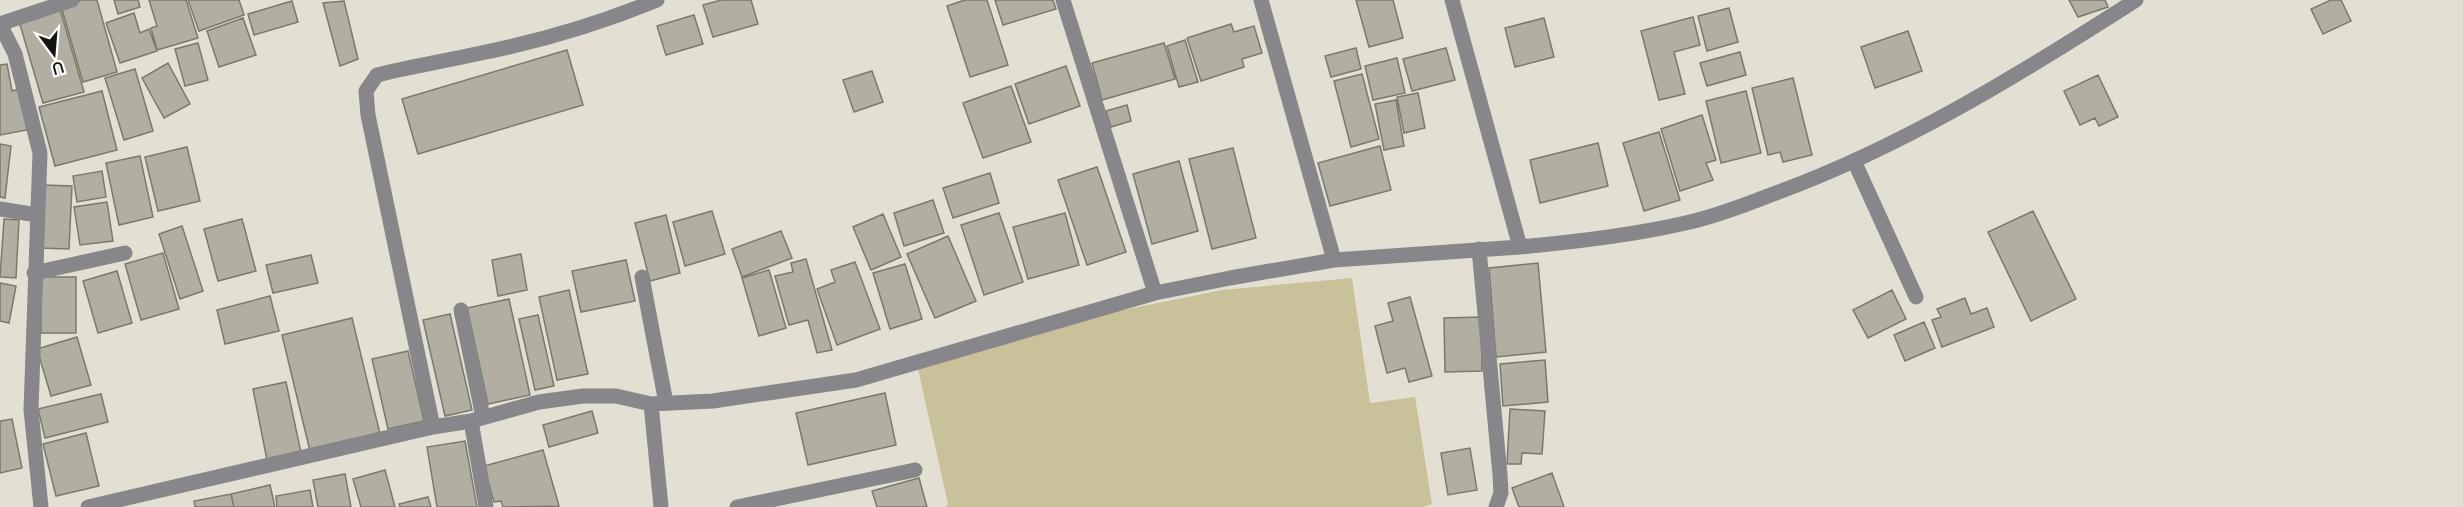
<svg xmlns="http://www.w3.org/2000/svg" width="2463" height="507" font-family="Manrope,sans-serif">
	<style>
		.green { fill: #c9c199 }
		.building { fill: #b2afa2; stroke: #7b796c; stroke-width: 1.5 }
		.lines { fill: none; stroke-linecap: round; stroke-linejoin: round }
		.minor { stroke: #86868b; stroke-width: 15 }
	</style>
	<rect width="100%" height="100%" fill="#e3e0d3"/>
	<!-- green -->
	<path class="green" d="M1352 278 1370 403 1415 397 1432 504 1423 507H946L948 504 916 360 1050 325 1222 290Z"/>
	<!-- building -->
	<path class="building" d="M82 0H97L117 72 83 82 61 6Z
		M114 0H138L140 7 118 14Z
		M149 0H186L198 38 157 50 151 28 157 26Z
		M188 0H239L244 15 199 31Z
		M721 0H751L758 24 713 37 703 5Z
		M965 0H987L1008 65 970 77 947 6Z
		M995 0H1053L1056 9 1003 25Z
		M1356 0H1393L1403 38 1369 47Z
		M2069 0H2105L2108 7 2078 17Z
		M2331 0H2341L2351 21 2323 34 2311 9Z
		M292 1 298 22 254 35 248 14Z
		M344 1 358 59 340 66 323 3Z
		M1729 8 1738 42 1707 51 1698 16Z
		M60 9 84 92 43 103 19 21Z
		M134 13 140 33 149 29 157 51 120 63 106 23Z
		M694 15 703 44 666 55 657 26Z
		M1693 17 1700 45 1674 52 1685 94 1659 100 1641 31Z
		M243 18 256 55 219 67 207 31Z
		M1544 18 1554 57 1515 67 1505 28Z
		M1231 24 1234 32 1254 26 1262 53 1242 59 1244 67 1201 81 1187 38Z
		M1908 31 1922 71 1875 88 1861 47Z
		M1185 40 1198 82 1179 87 1167 46Z
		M198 43 208 80 185 86 175 49Z
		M1164 43 1175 79 1102 100 1092 63Z
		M1356 48 1361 69 1331 77 1325 56Z
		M1446 48 1455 80 1412 91 1403 59Z
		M567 50 583 105 418 154 402 99Z
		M1740 52 1746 75 1707 86 1700 63Z
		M1397 58 1405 93 1373 100 1365 66Z
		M168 63 190 104 164 118 142 78Z
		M7 64 12 91 19 89 27 130 0 135V65Z
		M1066 66 1080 106 1029 124 1015 84Z
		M135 69 153 131 124 140 105 78Z
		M872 71 883 102 854 112 843 80Z
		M1362 74 1379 139 1351 147 1334 81Z
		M2098 75 2118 117 2099 126 2095 118 2080 125 2064 91Z
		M1793 78 1812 155 1783 162 1780 152 1768 155 1752 88Z
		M1011 86 1031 142 983 158 963 103Z
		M102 91 117 150 55 166 39 107Z
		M1746 91 1761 153 1721 163 1706 101Z
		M1418 93 1425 128 1404 133 1397 97Z
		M1396 100 1404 146 1384 150 1375 104Z
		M1127 105 1131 121 1111 127 1106 111Z
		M1702 115 1716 160 1706 163 1713 180 1680 191 1661 129Z
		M1659 132 1680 200 1644 211 1623 143Z
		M1598 143 1608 186 1540 203 1530 160Z
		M0 144 11 146 5 198 0 197Z
		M1380 146 1391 190 1330 206 1318 163Z
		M187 147 200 201 158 211 145 157Z
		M1233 148 1256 238 1212 249 1189 159Z
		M140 156 153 217 119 225 106 163Z
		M1179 161 1198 231 1152 244 1133 174Z
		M1097 167 1126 252 1087 265 1058 180Z
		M102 171 106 197 77 202 73 176Z
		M990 173 999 203 953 218 943 188Z
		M43 185 72 186 69 249 40 248Z
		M933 200 944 233 904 246 894 213Z
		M107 202 113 241 80 245 74 207Z
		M712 211 725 254 685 266 673 222Z
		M2033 211 2076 299 2031 321 1988 232Z
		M999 213 1023 282 984 295 961 225Z
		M1065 213 1079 265 1028 279 1013 227Z
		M883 214 901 257 871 270 853 227Z
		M666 215 680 273 650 281 635 223Z
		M4 219 19 220 16 278 0 277Z
		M242 219 256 271 218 281 204 229Z
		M182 226 203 291 180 299 159 234Z
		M781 231 792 258 742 277 732 249Z
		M948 236 976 301 935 318 907 254Z
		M163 253 179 309 141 320 125 264Z
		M521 254 527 290 498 296 492 260Z
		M311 255 318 283 273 293 266 265Z
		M806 259 832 350 817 353 808 320 789 325 775 276 793 272 791 263Z
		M626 260 635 301 581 312 572 271Z
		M855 262 880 329 837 345 817 289 835 282 831 270Z
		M1538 263 1546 352 1496 357 1489 268Z
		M905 264 922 319 890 329 873 273Z
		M769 270 786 328 759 336 742 278Z
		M117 271 132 323 98 333 83 281Z
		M41 277H76V333H41Z
		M0 283 16 286 9 323 0 321Z
		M569 290 588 374 557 380 539 297Z
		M1892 290 1906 319 1868 338 1853 310Z
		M270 296 279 331 225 344 217 310Z
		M1410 297 1432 376 1409 382 1405 368 1387 373 1375 326 1393 321 1388 303Z
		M1965 298 1971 314 1987 308 1994 327 1942 347 1932 320 1941 317 1937 309Z
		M509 299 530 395 488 404 467 308Z
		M450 314 472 410 445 416 423 320Z
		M538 315 554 386 535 390 519 319Z
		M1481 317 1482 371 1445 372 1444 318Z
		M352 318 380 434 310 451 282 335Z
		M1924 322 1935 348 1905 361 1894 335Z
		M77 337 91 385 51 396 37 349Z
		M408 351 424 421 388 429 372 359Z
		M1545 360 1548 402 1503 406 1500 364Z
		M286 382 301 453 267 460 253 389Z
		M885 393 896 445 808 465 796 413Z
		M101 394 108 422 45 438 38 409Z
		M1510 409 1545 411 1542 454 1522 453 1521 464H1507Z
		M592 411 598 433 549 447 543 425Z
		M12 419 22 468 0 473V421Z
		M86 433 99 486 56 496 43 444Z
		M465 441 477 507H437L427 447Z
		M1470 448 1477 490 1448 495 1441 453Z
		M543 450 559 506 503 507 501 501 494 502 484 466Z
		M385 470 395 507H361L353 479Z
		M1552 473 1564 507H1519L1512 488Z
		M345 474 351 507H318L313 480Z
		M919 478 927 507H877L872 491Z
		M270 485 275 507H234L231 494Z
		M310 490 313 507H277L276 496Z
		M231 494 234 507H195L194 501Z
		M428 497 431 507H400L399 504Z"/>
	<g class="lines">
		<!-- minor -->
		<path class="minor" d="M1063 0 1155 293
			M1261 0 1334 260
			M0 24 15 54 40 153 31 410 41 507
			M0 24 72 0
			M1855 163 1916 297
			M0 209 37 215
			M1520 247C1574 242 1628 236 1681 224 1711 218 1740 207 1768 196 1899 149 2019 75 2136 0
			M1479 249 1500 475 1501 493 1496 507
			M34 273 125 253
			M642 277 666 403
			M461 310 483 417
			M651 404 661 507
			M471 421 486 507
			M433 427 368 115 366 91 377 75C412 66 446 61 481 53 541 41 601 23 657 0
			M88 507 433 427 471 421 539 402 583 396H616L651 404 713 401 856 380 1155 293 1230 278 1334 260 1520 247 1452 0
			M737 507 915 470"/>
	</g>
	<!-- north arrow -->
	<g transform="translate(54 54) rotate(164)" stroke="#ffffff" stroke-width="4.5" paint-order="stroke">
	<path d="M0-4.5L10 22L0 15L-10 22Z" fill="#151410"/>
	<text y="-9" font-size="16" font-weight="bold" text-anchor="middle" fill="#151410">U</text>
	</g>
</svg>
